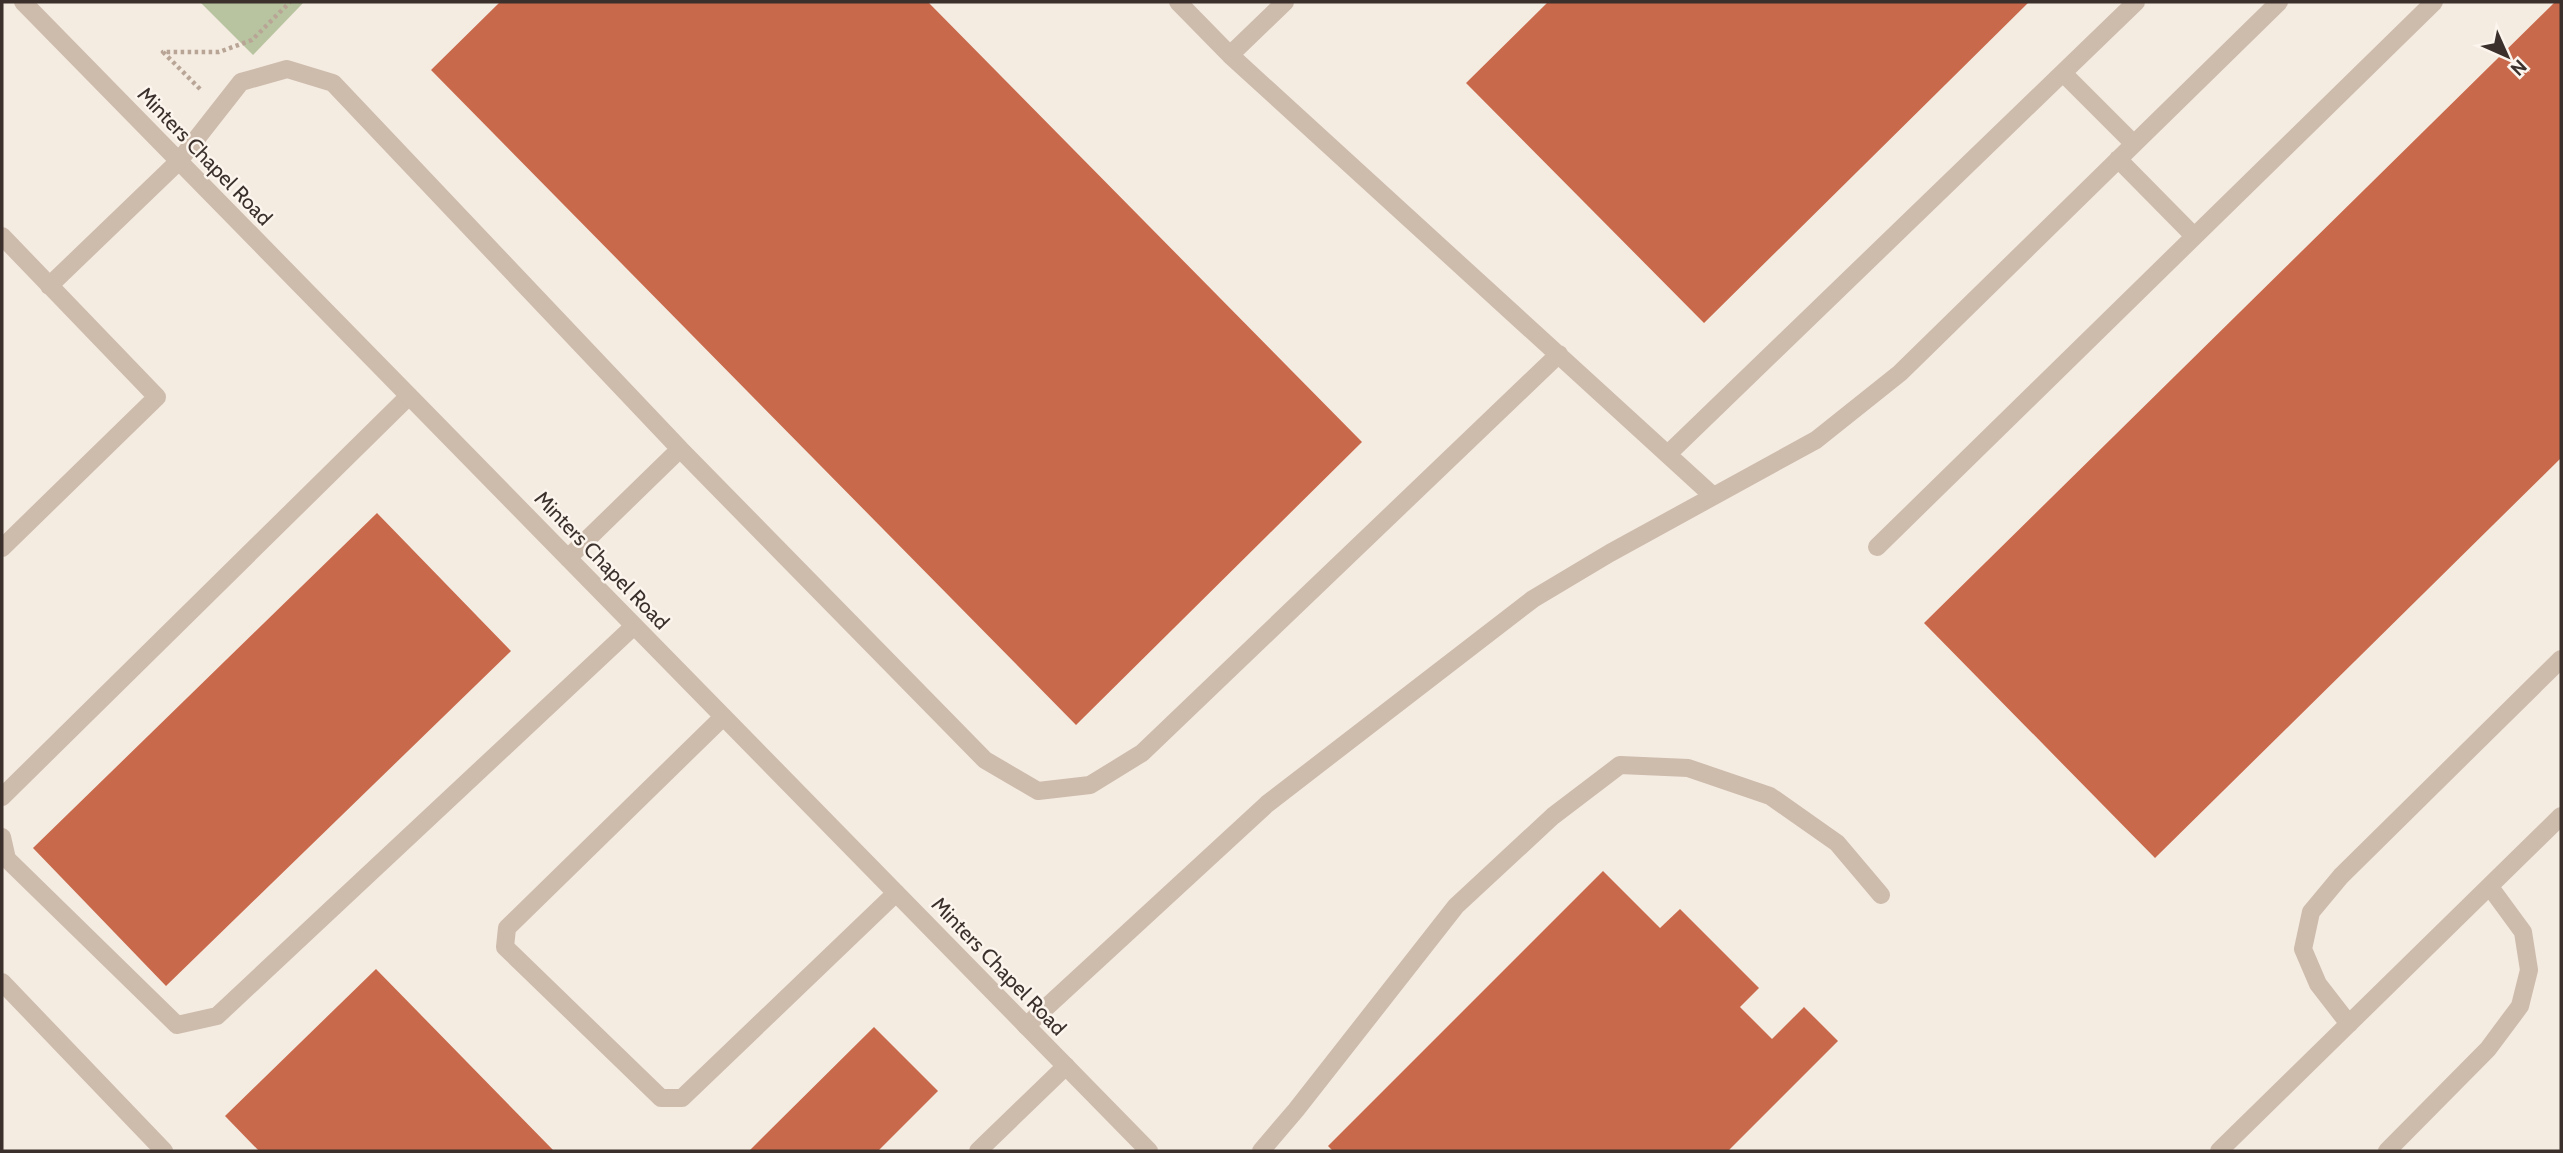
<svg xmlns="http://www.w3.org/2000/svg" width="2563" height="1153" font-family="Cabin,sans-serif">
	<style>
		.green { fill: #b8c4a0 }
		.building { fill: #c8694b }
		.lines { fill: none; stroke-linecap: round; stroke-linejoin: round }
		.path { stroke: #b9a596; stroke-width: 4.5; stroke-dasharray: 3.5 3.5; stroke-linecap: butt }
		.service { stroke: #cdbbac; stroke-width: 18 }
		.tertiary { stroke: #cdbbac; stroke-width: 18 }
		.labels { text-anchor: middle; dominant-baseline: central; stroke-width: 5; stroke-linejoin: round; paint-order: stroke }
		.street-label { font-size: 21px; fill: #3b302b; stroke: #fbf5ee }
	</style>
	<rect width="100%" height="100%" fill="#f4ebe1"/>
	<!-- green -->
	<path class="green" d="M200 2H304L253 55Z"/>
	<!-- building -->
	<path class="building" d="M500 2H928L1362 442 1076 725 431 70Z
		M1548 2H2029L1704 323 1466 83Z
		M2555 2H2561V458L2155 858 1924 623Z
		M377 513 511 651 166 986 33 848Z
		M1603 871 1660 928 1680 909 1759 988 1740 1007 1772 1039 1804 1007 1838 1041 1728 1151H1333L1328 1146Z
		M376 969 554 1151H259L225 1116Z
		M874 1027 938 1091 878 1151H749Z"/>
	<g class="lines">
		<!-- path -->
		<path class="path" d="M200 89 163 52H219L252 40 290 2"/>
		<!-- service -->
		<path class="service" d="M1178 2 1230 55
			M1285 2 1230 55 1713 496
			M2063 73 2134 144
			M2118 159 2194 236
			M2 236 157 397 2 548
			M49 286 179 161 241 82 287 69 333 83 680 449
			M1668 454 2136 2
			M1877 547 2434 2
			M568 558 680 449 985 760 1038 791 1090 785 1142 753 1559 354
			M723 717 507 928 505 947 661 1098H682L896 893
			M2 797 409 396
			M2 837 7 859 177 1025 217 1016 634 626
			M2 982 164 1151
			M2349 1024 2318 984 2303 949 2311 912 2341 876 2561 659
			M1026 1026 1267 804 1533 599 1610 553 1816 440 1900 373 2279 2
			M978 1151 1066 1066
			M1261 1151 1296 1110 1456 906 1553 816 1620 765 1688 768 1770 796 1837 843 1881 895
			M2219 1151 2561 816
			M2387 1151 2488 1049 2520 1006 2529 970 2523 932 2490 887"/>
		<!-- tertiary -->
		<path class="tertiary" d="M23 2 1149 1151"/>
	</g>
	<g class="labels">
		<!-- street labels -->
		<g class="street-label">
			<text transform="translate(205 156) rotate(46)">Minters Chapel Road</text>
			<text transform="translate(602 560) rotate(46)">Minters Chapel Road</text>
			<text transform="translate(999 966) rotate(46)">Minters Chapel Road</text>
		</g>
	</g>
	<!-- border -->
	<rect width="2563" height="1153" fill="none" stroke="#3b302b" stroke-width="7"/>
	<!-- north arrow -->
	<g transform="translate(2507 56) rotate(135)" stroke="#fbf5ee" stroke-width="5" paint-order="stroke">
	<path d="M0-5L12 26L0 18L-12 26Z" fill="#3b302b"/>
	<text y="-10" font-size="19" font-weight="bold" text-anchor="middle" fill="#3b302b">N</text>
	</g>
</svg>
